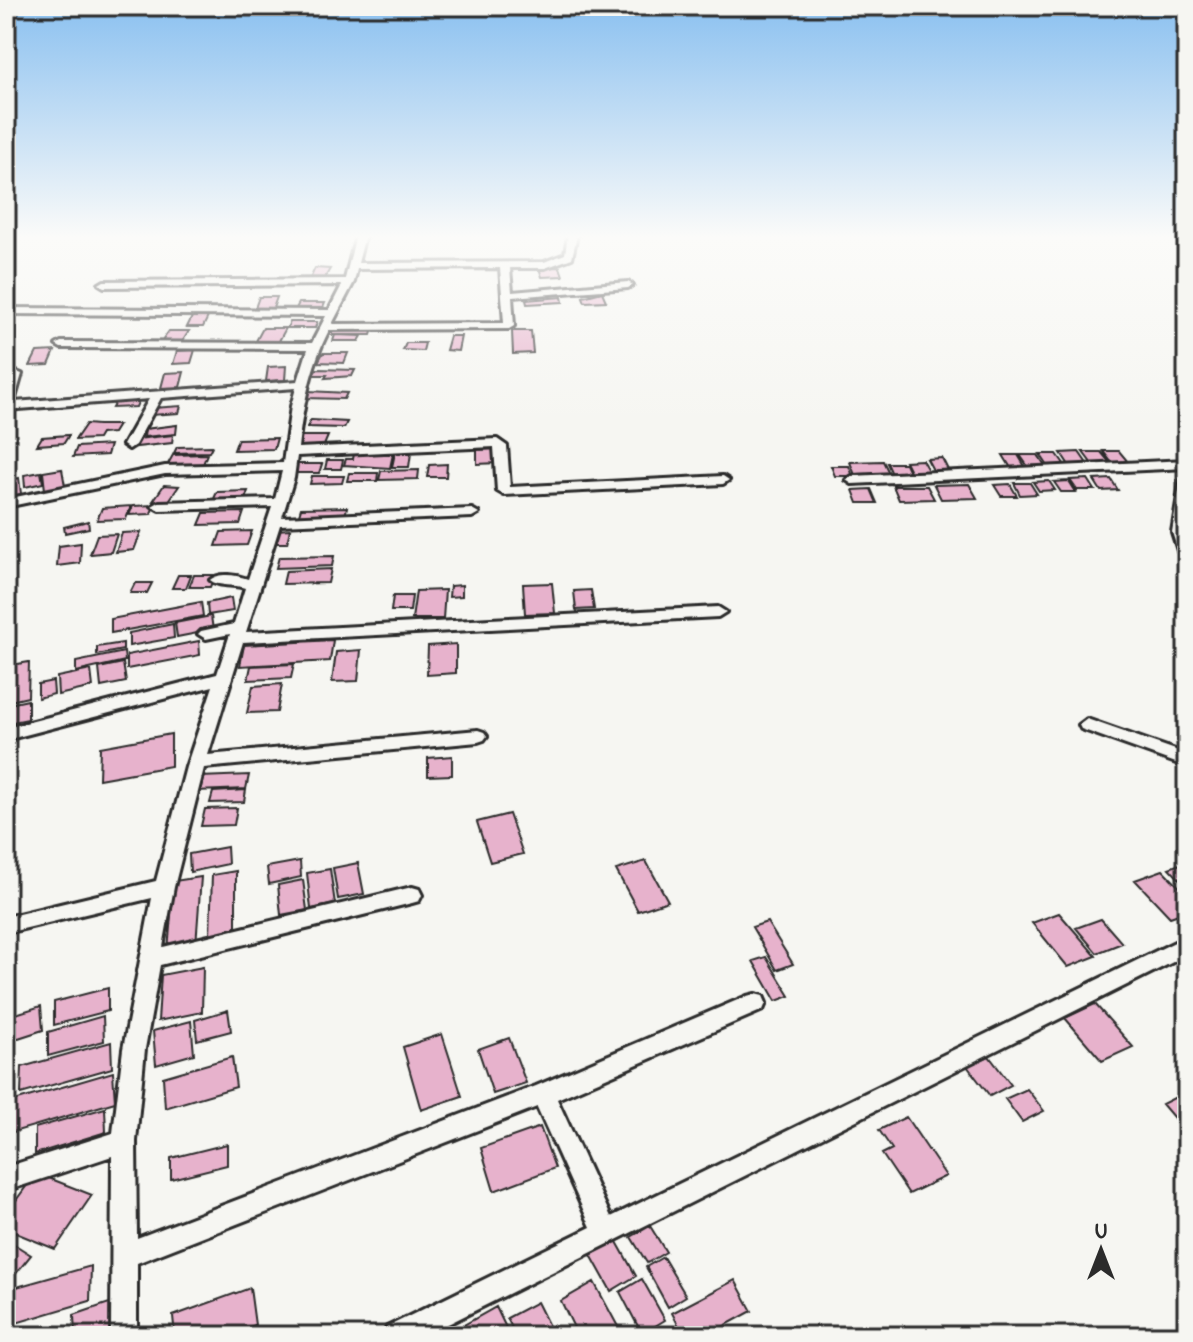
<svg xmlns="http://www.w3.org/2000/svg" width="1193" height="1342" font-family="'Patrick Hand',sans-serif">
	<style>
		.building { fill: #e7b2cc; stroke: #2b2b2b; stroke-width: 2 }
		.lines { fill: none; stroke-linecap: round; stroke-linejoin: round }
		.minor-casing { stroke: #2b2b2b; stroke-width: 6 }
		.minor { fill: #f6f6f2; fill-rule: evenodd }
	</style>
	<rect width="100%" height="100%" fill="#f6f6f2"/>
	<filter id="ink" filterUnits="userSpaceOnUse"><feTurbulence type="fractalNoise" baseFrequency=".0125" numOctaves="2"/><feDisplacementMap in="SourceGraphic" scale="16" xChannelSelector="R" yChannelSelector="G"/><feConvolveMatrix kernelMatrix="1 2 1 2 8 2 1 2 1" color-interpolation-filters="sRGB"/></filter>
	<g filter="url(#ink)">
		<!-- building -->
		<path class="building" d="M560 267 563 276 542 277 539 268Z
			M315 268 330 269 323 281H309Z
			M602 292 606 301 585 302 583 297Z
			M259 297H277L273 308H255Z
			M562 297 563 302 527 304 526 300Z
			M299 303H325L322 310H295Z
			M192 317H208L203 327H187Z
			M290 322H317L315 328H287Z
			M263 328H286L279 341H256Z
			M329 329H373L371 335H326Z
			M169 331H189L182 342 162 341Z
			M512 331H531L533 353 513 354Z
			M335 335 362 336 359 341H333Z
			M450 336H461L458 351 446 350Z
			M406 343H425L423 351 403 350Z
			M195 350 191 363 173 364 177 351Z
			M55 351 49 365 30 366 37 352Z
			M323 353H348L344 363 318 362Z
			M286 366 285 380 266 381 268 367Z
			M317 369 355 370 352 376 325 378 327 375H313Z
			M184 372 180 387 161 388 165 373Z
			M308 391 347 393 344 399 305 398Z
			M139 400 136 407 112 408 115 402Z
			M181 406 179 413 151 415 153 408Z
			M311 420 347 422 344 428 307 427Z
			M86 424 98 425H118L113 433 101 434 98 439 75 440Z
			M177 425 176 434 144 437 145 429Z
			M69 435 64 443 37 445 42 437Z
			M173 435 172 443 136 447 137 439Z
			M300 436H328L323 448H295Z
			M277 438 274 449 234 450 238 439Z
			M110 445 107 455 73 457 77 447Z
			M212 446 209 452 174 453 177 447Z
			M498 449V463L477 464V450Z
			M1103 451H1119L1129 463H1112Z
			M1079 452 1088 465H1069L1061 453Z
			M1083 452H1101L1111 464H1092Z
			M395 453H411L409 467H392Z
			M207 454 203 464H168L173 455Z
			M354 454H393L390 468 344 465 346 459H353Z
			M1040 454H1057L1065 465 1048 466Z
			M1003 455H1018L1026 468H1011Z
			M1020 455H1038L1046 467 1029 468Z
			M942 458 949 472H934L927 459Z
			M327 460H343L341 469H325Z
			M922 460 929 472 911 473 905 461Z
			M883 461 890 475H855L850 462Z
			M887 463H905L910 474H892Z
			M295 464H322L319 473H292Z
			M447 464 446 477H427L429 465Z
			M831 466H849L853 476H835Z
			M62 469 65 486 45 490 43 472Z
			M419 470 418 479 379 480 381 471Z
			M41 472 43 483 25 487 24 475Z
			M349 473H378L377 481H347Z
			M312 476H344L342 483 310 484Z
			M19 478 21 494 6 497V481Z
			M1088 479 1095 490H1077L1070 480Z
			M1111 479 1118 490 1101 491 1094 480Z
			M1049 481 1055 490 1039 491 1033 482Z
			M1069 481 1076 492H1061L1054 482Z
			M1014 483H1030L1037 494 1020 495Z
			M969 484 977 498 941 499 934 485Z
			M1010 484 1017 496H1001L994 485Z
			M164 485 179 486 168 502 153 501Z
			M893 486H927L934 499 899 500Z
			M871 489 877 503H858L853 490Z
			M248 491 244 502 212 503 217 492Z
			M154 505 151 514 129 515 133 506Z
			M131 506 126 519 97 520 102 508Z
			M347 507 345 516 298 518 301 508Z
			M244 512 240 524 199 525 204 513Z
			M88 521 89 528 65 533 64 527Z
			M290 529 287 543H272L276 530Z
			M252 531 247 545 216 546 221 532Z
			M141 532 134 550 116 552 122 533Z
			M117 534 111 552 90 554 97 535Z
			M81 543 80 563 57 566 59 546Z
			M334 556 332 566 276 568 279 557Z
			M331 569 328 583 283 584 286 571Z
			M178 575H191L186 588H172Z
			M194 575H215L210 587H189Z
			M135 583H152L147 593H130Z
			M552 583 555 613 525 614 523 584Z
			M462 585V596L449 597 450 586Z
			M445 590 443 619H412L416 591Z
			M591 590 594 609 576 610 574 591Z
			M393 596H412L410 611H391Z
			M231 598 233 611 208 615 207 603Z
			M201 602 203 616 111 633V619Z
			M211 616 213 630 177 637 175 623Z
			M173 624 174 638 129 646V633Z
			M333 640 330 661 240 666 244 645Z
			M199 641 200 655 127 669V655Z
			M123 643V650L97 655V647Z
			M456 644V673L427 675 428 646Z
			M361 650 358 681 332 682 336 652Z
			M124 652 125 661 76 672V662Z
			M29 662 28 697 6 702V666Z
			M123 663 126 682 101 687 99 668Z
			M294 664 291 678 248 680 251 666Z
			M91 670 93 687 58 695 57 677Z
			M53 681 54 694 38 698V684Z
			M282 684 277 712 247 713 253 686Z
			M28 700V719L8 723 9 704Z
			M171 734V766L99 779 100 747Z
			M452 756V775L428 776V758Z
			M249 775 246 789 196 791 200 777Z
			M246 790 244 802 210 803 213 792Z
			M237 808 234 825 201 826 205 809Z
			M509 814 523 854 490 862 477 822Z
			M227 847 228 864 190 872 189 854Z
			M300 861 301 877 269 884 267 867Z
			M646 861 668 901 638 911 616 870Z
			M1186 862 1187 863V887L1169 868Z
			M358 863 364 894 338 899 333 868Z
			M330 869 335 904 311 909 307 873Z
			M1163 870 1187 895V911L1170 917 1135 880Z
			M236 871V931L210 935 212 875Z
			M201 877 196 945 168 950 174 881Z
			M303 880 307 910 281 915 278 885Z
			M1059 913 1096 956 1068 967 1032 923Z
			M1101 919 1122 943 1097 953 1076 928Z
			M767 922 793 964 777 970 752 927Z
			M766 957 790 996 776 1001 753 961Z
			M203 967 202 1012 158 1021 161 975Z
			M108 988V1011L54 1025V1002Z
			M1095 1004 1133 1047 1102 1061 1065 1018Z
			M41 1006 43 1030 6 1042V1017Z
			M228 1010 231 1031 197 1040 195 1020Z
			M103 1016 104 1041 48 1056V1032Z
			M191 1021 194 1054 156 1065 153 1031Z
			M442 1034 462 1096 421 1110 403 1047Z
			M509 1038 526 1083 493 1094 478 1049Z
			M111 1042 112 1068 21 1094 22 1067Z
			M989 1056 1011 1085 990 1096 967 1066Z
			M232 1057 236 1087 165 1108 163 1077Z
			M113 1072 115 1102 10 1133 11 1102Z
			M1027 1089 1044 1111 1022 1122 1005 1099Z
			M1176 1097 1187 1109V1120L1179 1124 1162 1104Z
			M105 1108 106 1132 35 1154V1128Z
			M906 1117 946 1176 909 1194 882 1154 892 1149 879 1130Z
			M540 1127 555 1168 494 1191 481 1148Z
			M227 1144V1165L171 1179V1158Z
			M36 1173 92 1195 55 1249 6 1229V1214Z
			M650 1226 666 1252 647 1263 631 1237Z
			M6 1239 31 1255 6 1286Z
			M616 1240 636 1276 611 1291 591 1255Z
			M663 1257 686 1296 668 1307 646 1267Z
			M91 1266 90 1301 6 1326V1290Z
			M642 1279 665 1320 642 1334 620 1292Z
			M735 1280 752 1311 706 1336H684L672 1313Z
			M594 1282 623 1336H578L561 1301Z
			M250 1288 255 1325 225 1336H175L173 1316Z
			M112 1302 114 1332 102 1336H75L74 1315Z
			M537 1302 554 1336H516L507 1318Z
			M496 1307 510 1336H469L464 1325Z"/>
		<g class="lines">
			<!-- minor casing -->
			<g class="minor-casing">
				<path id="minor" d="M356 235H365L358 263 544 262 565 254 568 235H577L572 258 545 268H510L512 292 628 282 633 285 628 288 512 297 514 326 509 329 329 330C310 367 303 407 298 448L497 439 507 446 510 487 723 476 729 480 723 484 504 495 497 491 494 447 297 456 294 478 282 517 472 509 479 513 472 517 280 525 246 632 718 607 726 612 718 617 243 642 208 755 478 730 484 732 487 736 484 740 478 742 204 768 174 887 163 947 412 887 419 889 422 895 419 901 412 903 160 965 145 1049 136 1141 137 1238 536 1086 747 996 755 994 763 996 766 1003 763 1010 557 1099 611 1217 1187 936V955L424 1336H383L387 1327 591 1227 537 1107 137 1263V1336H111L112 1156 6 1191V1167L113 1133 123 1049 152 898 6 933V917L156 881 186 767 213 686 6 740V728L217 674 230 634 206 639 198 634 201 631 234 624 245 588C234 584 218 587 210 580 219 572 237 575 248 579L272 507 159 510 152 506 159 502 275 499 282 471 165 474 6 507V499L165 466 283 463 291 406 296 388 161 398 135 445 129 449 123 445 149 399 6 410V389L10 376 6 375V368L22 374 14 402 298 381 308 349 61 348 56 345 61 342 312 343 326 316 6 314V308L329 310 342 285 104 287 99 284 104 281 345 279ZM500 268 504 323 332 324 354 282 357 269Z
					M1187 460V468L852 484 846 480 852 476Z
					M1187 474V561L1180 557 1172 532 1181 478Z
					M1087 719 1187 754V767L1081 729 1079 725Z"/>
			</g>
			<!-- minor -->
			<use href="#minor" class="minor"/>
		</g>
	</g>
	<!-- sky -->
	<linearGradient id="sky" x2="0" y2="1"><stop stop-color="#8ac0f0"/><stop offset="0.56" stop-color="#fbfbf9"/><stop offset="1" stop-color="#fbfbf9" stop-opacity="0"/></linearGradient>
	<rect width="1193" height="423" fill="url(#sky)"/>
	<!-- margin -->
	<rect width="1193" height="1342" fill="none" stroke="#f6f6f2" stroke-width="32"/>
	<rect x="16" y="16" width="1161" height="1310" fill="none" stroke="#2b2b2b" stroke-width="3" filter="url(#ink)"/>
	<!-- north arrow -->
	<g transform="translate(1101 1250)" stroke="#f6f6f2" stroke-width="6" paint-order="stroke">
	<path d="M0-6L14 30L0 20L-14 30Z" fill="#2b2b2b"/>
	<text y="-12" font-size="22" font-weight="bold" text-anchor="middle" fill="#2b2b2b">U</text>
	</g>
</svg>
